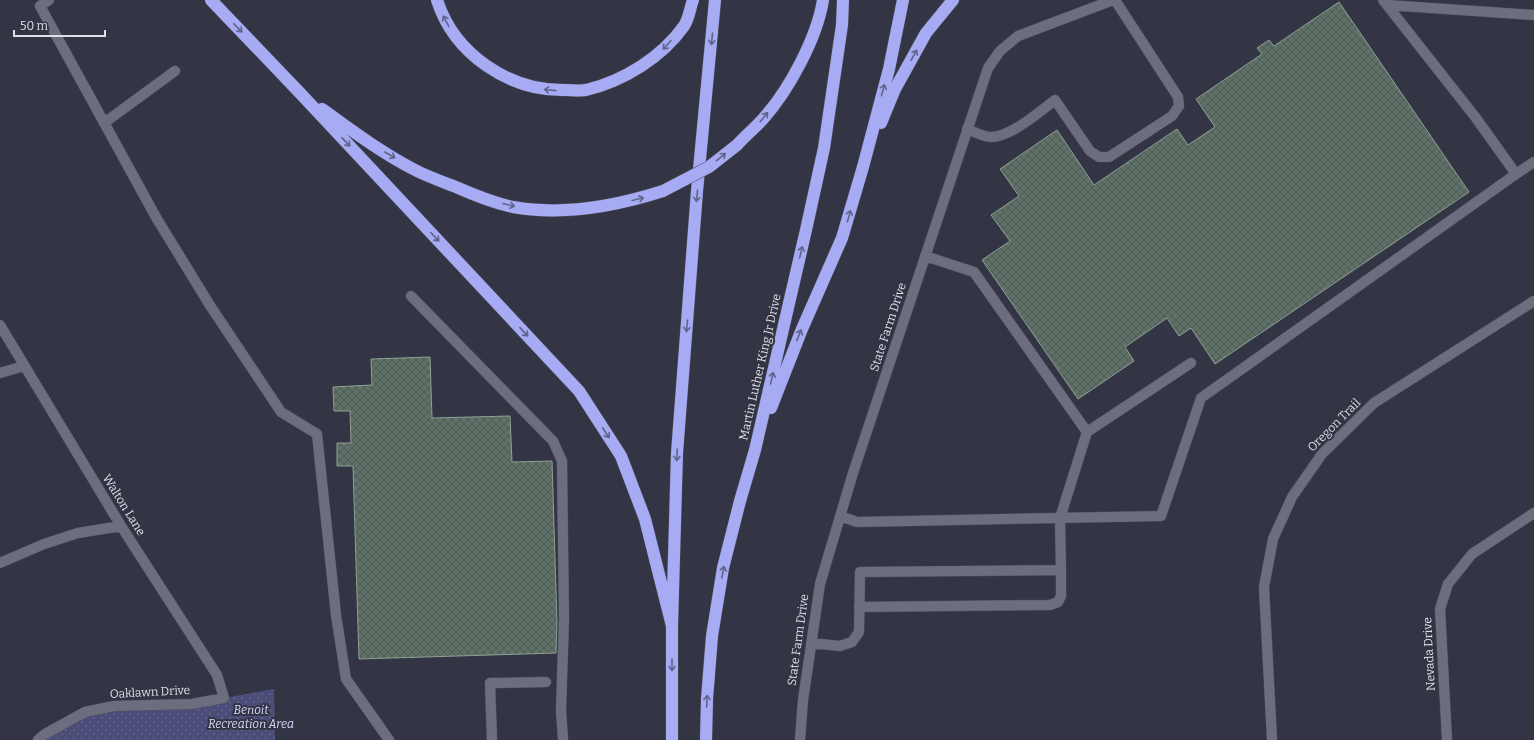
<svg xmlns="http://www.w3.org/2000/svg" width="1534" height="740" font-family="Bitter,serif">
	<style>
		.park { fill: url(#park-dots) }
		.building { fill: url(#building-cross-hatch); stroke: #8ea196 }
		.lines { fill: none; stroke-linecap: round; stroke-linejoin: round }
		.minor-casing { stroke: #4e4f5c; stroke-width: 11 }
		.highway-casing { stroke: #4e4f5c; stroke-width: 13 }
		.minor { stroke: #6c6e7f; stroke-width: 10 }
		.highway { stroke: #a7abf4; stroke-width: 12 }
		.highway-bridge-casing { stroke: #4e4f5c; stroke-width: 13; stroke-linecap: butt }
		.highway-bridge { stroke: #a7abf4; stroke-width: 12 }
		.oneway { stroke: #61648a }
		.labels { text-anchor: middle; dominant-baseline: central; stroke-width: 4; stroke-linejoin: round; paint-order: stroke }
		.street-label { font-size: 12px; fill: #dedfe9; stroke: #333444 }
		.park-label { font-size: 12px; font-style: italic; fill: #d6d9fd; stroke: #333444 }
	</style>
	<defs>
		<pattern id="park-dots" width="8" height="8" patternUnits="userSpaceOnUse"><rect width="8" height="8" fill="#4a4d77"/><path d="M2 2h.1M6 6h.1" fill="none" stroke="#64668a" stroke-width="1.8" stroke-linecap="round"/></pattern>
		<pattern id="building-cross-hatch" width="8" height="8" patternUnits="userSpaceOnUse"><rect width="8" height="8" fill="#5f7167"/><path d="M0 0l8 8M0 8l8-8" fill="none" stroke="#515a56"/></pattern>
	</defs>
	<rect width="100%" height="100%" fill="#333444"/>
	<!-- park -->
	<path class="park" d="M274 689 275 740H38L85 712 224 698Z"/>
	<!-- building -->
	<path class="building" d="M1339 2 1469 192 1215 364 1191 328 1179 336 1167 318 1125 347 1134 361 1078 399 982 260 1010 241 991 215 1019 196 1000 169 1057 130 1094 185 1177 129 1188 145 1215 127 1196 99 1262 54 1257 48 1269 40 1274 46Z
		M430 357 432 418 510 416 512 462 552 461 557 623 556 653 359 659 353 466H337V443H351L350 411H334L333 387 372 385 371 359Z"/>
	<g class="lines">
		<!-- minor casing -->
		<g class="minor-casing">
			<path id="minor" d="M49 0 40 6 157 219 211 307 281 412 317 434 336 615 346 679 389 740
				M1383 0 1476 118 1516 174 1534 162
				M1387 5 1534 15
				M104 123 175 71
				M967 129C974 132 984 137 991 137 1011 137 1039 112 1055 100L1090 151 1099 157H1109L1172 116 1179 106 1178 97 1115 0
				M925 256 974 272 1087 432
				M411 296 553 441 562 461 564 619 561 710 563 740
				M0 325 121 526 217 675 224 698 192 704 114 706 85 712 45 734 38 740
				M0 373 24 366
				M840 516 857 522 1161 516 1201 398 1516 174
				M0 563 44 544 78 533 121 526
				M859 607 1050 605 1058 602 1061 596V570
				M811 643 840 646 852 642 859 632 860 572 1061 570 1060 518 1087 432 1191 363
				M492 740 490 683 546 682
				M800 740 803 700 820 584 853 473 988 68 1000 51 1018 36 1113 0
				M1272 740 1264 587 1273 539 1292 497 1322 454 1374 403 1534 301
				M1447 740 1440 609 1448 584 1472 554 1534 513"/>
		</g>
		<!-- highway casing -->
		<g class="highway-casing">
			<path id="highway" d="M211 0 300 93 579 391 621 456 645 519 672 626
				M437 0C454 54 509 91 565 90 572 90 580 91 586 90 624 81 662 57 684 26 689 19 690 8 693 0
				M322 109C353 131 383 154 417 171 429 177 443 182 456 187 474 195 494 203 513 207 563 216 616 206 663 191
				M881 123 895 89 926 33 953 0
				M737 145C745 136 755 128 763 119 789 90 817 38 823 0
				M771 408 802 329 842 238 863 167 889 69 903 0
				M672 740V626L677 453 697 191 715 0
				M706 740 707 699 712 636 723 568 740 501 755 450 806 230 824 148 842 25 843 0"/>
		</g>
		<!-- minor -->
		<use href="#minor" class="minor"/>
		<!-- highway -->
		<use href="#highway" class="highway"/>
		<!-- highway-bridge casing -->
		<g class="highway-bridge-casing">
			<path id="highway-bridge" d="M663 191 709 167 737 145"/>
		</g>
		<!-- highway-bridge -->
		<use href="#highway-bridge" class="highway-bridge"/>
	</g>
	<!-- one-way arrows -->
	<defs><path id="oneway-shaft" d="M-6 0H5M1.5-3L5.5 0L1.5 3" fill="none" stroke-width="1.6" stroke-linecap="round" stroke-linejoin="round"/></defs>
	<g class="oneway">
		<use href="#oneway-shaft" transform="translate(446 21) rotate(-118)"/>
		<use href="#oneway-shaft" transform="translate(238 28) rotate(46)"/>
		<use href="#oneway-shaft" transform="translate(712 39) rotate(95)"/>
		<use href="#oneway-shaft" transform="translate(667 45) rotate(132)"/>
		<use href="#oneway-shaft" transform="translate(914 55) rotate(-61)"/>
		<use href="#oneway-shaft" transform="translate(550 90) rotate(-174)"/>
		<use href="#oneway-shaft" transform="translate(883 90) rotate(-75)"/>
		<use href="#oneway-shaft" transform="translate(764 117) rotate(-51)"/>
		<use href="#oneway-shaft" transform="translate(346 142) rotate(47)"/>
		<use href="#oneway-shaft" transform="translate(390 155) rotate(30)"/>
		<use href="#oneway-shaft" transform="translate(721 157) rotate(-39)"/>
		<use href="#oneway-shaft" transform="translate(697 196) rotate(95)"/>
		<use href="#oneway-shaft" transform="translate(638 199) rotate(-14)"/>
		<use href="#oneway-shaft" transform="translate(509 205) rotate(14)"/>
		<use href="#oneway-shaft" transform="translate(849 216) rotate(-74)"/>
		<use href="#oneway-shaft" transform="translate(435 237) rotate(47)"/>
		<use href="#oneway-shaft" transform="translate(801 252) rotate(-77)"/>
		<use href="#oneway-shaft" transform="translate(687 326) rotate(95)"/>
		<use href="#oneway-shaft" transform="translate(524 332) rotate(47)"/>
		<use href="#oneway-shaft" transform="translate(799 335) rotate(-69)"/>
		<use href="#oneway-shaft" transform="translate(772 378) rotate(-77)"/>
		<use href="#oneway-shaft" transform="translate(606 433) rotate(57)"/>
		<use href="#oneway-shaft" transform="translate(677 455) rotate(92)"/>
		<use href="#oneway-shaft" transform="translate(723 572) rotate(-79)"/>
		<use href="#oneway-shaft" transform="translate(672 665) rotate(90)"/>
		<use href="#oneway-shaft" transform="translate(707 701) rotate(-87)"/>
	</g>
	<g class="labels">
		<!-- street labels -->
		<g class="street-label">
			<text transform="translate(888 327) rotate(-72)">State Farm Drive</text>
			<text transform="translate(760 367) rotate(-77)">Martin Luther King Jr Drive</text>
			<text transform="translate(1334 425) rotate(-45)">Oregon Trail</text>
			<text transform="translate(124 505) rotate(58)">Walton Lane</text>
			<text transform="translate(798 640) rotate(-82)">State Farm Drive</text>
			<text transform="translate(1429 654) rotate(-93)">Nevada Drive</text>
			<text transform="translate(150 692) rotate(-3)">Oaklawn Drive</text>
		</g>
		<!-- park labels -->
		<g class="park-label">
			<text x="251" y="710">Benoit<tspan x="251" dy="14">Recreation Area</tspan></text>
		</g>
	</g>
	<!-- scale -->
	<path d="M14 30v6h91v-6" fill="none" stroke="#dedfe9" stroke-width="2"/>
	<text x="20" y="30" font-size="12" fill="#dedfe9" stroke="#333444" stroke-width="3" paint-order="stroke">50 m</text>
</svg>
